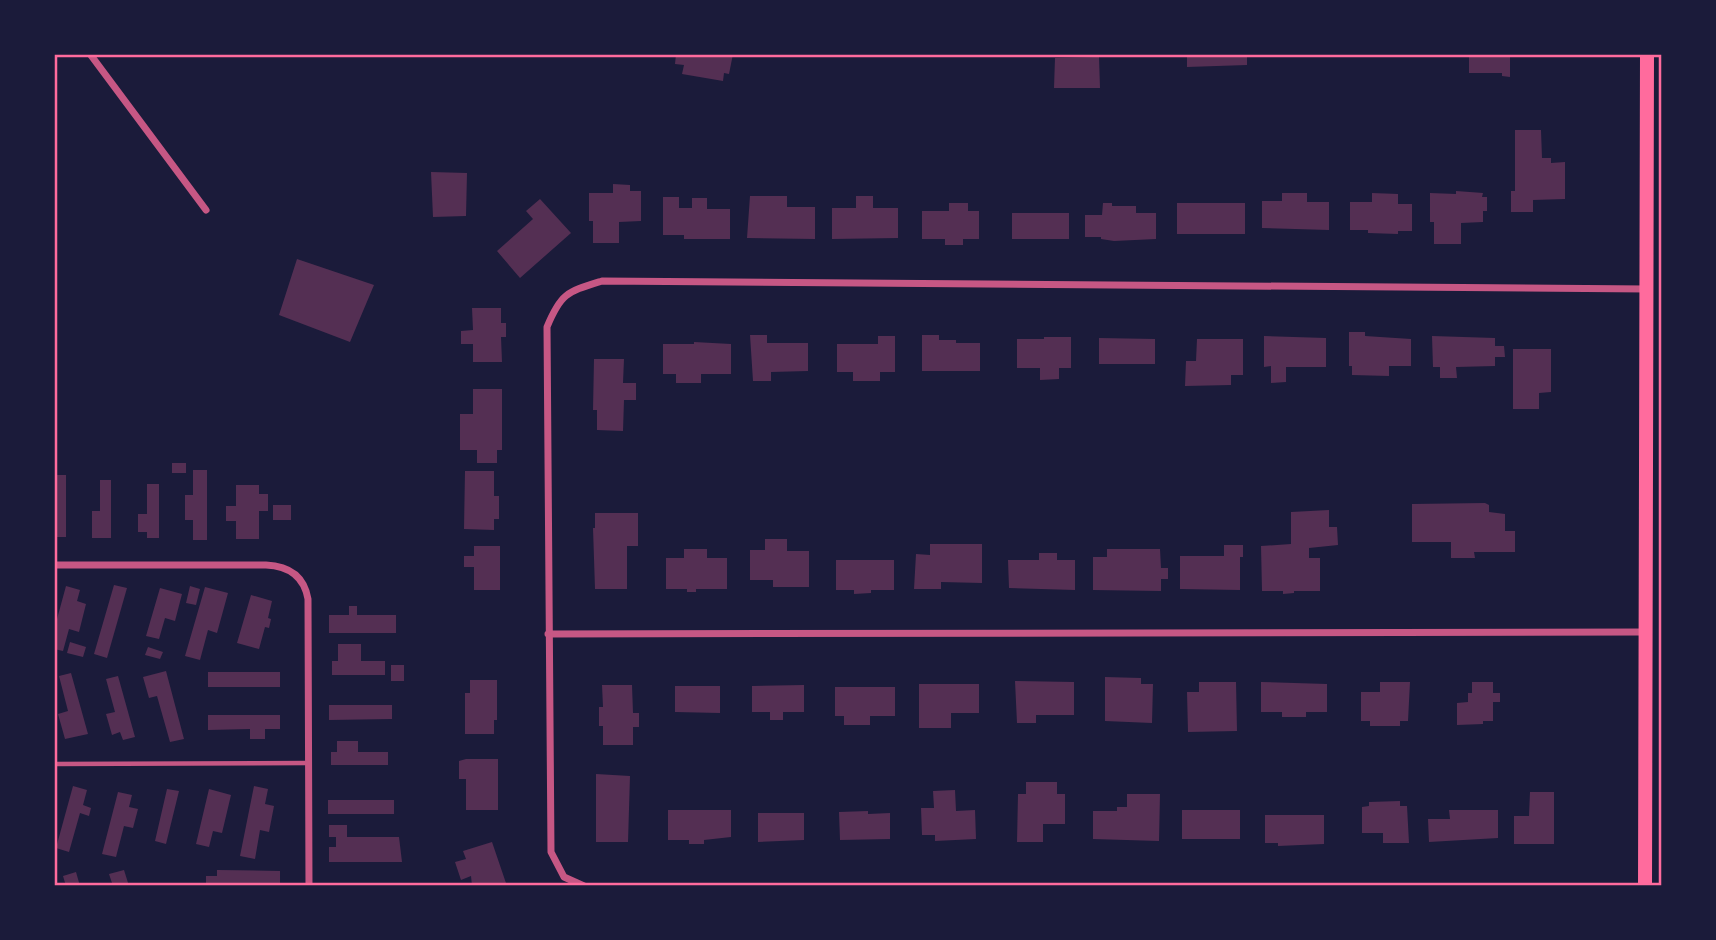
<svg xmlns="http://www.w3.org/2000/svg" width="1716" height="940" font-family="Poppins,sans-serif">
	<style>
		.building { fill: #542f53 }
		.lines { fill: none; stroke-linecap: round; stroke-linejoin: round }
		.service { stroke: #c65784; stroke-width: 4.5 }
		.minor { stroke: #c65784; stroke-width: 7 }
		.primary { stroke: #ff6b9d; stroke-width: 14 }
		.neatline { fill: none; stroke: #ff6b9d; stroke-width: 2.5 }
	</style>
	<rect width="100%" height="100%" fill="#1b1b3a"/>
	<!-- building -->
	<path class="building" d="M676 54H733L729 74 724 73 723 81 682 74 684 65 675 64Z
		M1187 54H1247V65L1187 67Z
		M1469 54H1510V77L1502 76V73H1469Z
		M1099 57 1100 88H1054L1055 58Z
		M1515 130H1541L1542 158H1551V163L1565 162V199L1533 200V212H1511V191H1515Z
		M431 172 467 173 466 216 433 217Z
		M613 184 630 185V191H641V221L619 222V243H593V221H589V193H613Z
		M1456 191 1483 193 1482 197H1487V211H1483V222L1461 223V244H1434V222H1430V193L1456 194Z
		M1282 193H1307V202H1329V230L1262 228V201H1282Z
		M1372 193 1398 194V204H1412V231H1398V234L1368 233V230H1350V202H1372Z
		M750 196H787V207H815V239L747 238Z
		M856 196H873V208H898V238L832 239V208H856Z
		M663 197H679V208H692V198H707V209H730V239H684V235H663Z
		M540 199 571 233 520 278 497 251 533 219 526 211Z
		M949 203H968V211H979V239H963V245H945V239H922V211H949Z
		M1103 203H1112V206H1136V213H1156V239L1114 241 1101 239V237H1085V215H1102Z
		M1177 203H1245V234H1177Z
		M1012 213H1069V239H1012Z
		M297 259 374 285 350 342 279 315Z
		M472 308H501V323H506V337H501L502 362H473V344H461V331L473 330Z
		M1349 332H1365V336L1411 339V366H1389V376L1352 375V366H1349Z
		M750 335H767V343H808V371L771 372V381H753Z
		M922 335H939V340H956V343H980V371H922Z
		M878 336H895V372H880V381H853V372H837V344H878Z
		M1264 336 1326 338V367H1286V382L1271 383V366L1264 367Z
		M1432 336 1495 338V346H1504L1505 357H1495V366L1456 367 1457 378H1440V367H1433Z
		M1044 337H1071V368H1059V379L1040 380V368H1017V339H1044Z
		M1099 338 1155 339V364H1099Z
		M1197 339H1243V375H1231V385L1185 386 1186 361H1196Z
		M694 342 731 344V374H701V383H676V374H663V344H694Z
		M1513 349H1551V392L1539 393V409H1513Z
		M594 359H624L623 383H636V400H624L623 431 597 430V410H593Z
		M473 389H502V450H497V463H477V450H460V414H473Z
		M172 463H186V473H172Z
		M193 470H207V540H193V520H185V495H193Z
		M465 471H494V496H499V519H494V530L464 529Z
		M54 475H66V537H54Z
		M100 480H111V538H92V511H100Z
		M147 484H159V538H147V532H138V514H147Z
		M236 485H259V494H268V511H259V539H236V521H226V506H236Z
		M1485 503 1489 505V512L1505 514V531H1515V552H1474L1475 558H1451V542H1412V504Z
		M273 505H291V520H273Z
		M1329 510V527H1337L1338 545 1309 548V558H1320V591H1294V593L1283 594V591H1262L1261 546 1291 544V512Z
		M595 513H638V546H627V589H595L593 528H595Z
		M765 539H787V551H809V587H773V580H750V550H765Z
		M930 544H982V583L941 582V589H914L916 554 930 555Z
		M1224 545H1243V557H1240V590L1180 589V556H1224Z
		M474 546H500V590H474V567H464V556H474Z
		M684 549H707V558H727V589H696V592H687V589H666V558H684Z
		M1107 549H1160L1161 568H1168V579H1161V591L1093 590V557H1107Z
		M1039 553H1057V560H1075V590L1009 588 1008 560H1039Z
		M836 560H894V590H871V593L854 594V590H836Z
		M114 585 127 588 107 658 94 654Z
		M66 586 80 590 77 601 86 604 79 632 69 629 63 651 54 649V630Z
		M190 586 200 589 196 605 186 603Z
		M205 587 228 593 217 633 208 630 200 660 185 656Z
		M160 588 182 594 175 621 165 618 159 639 146 636Z
		M251 595 272 601 268 618 271 619 269 628 265 627 259 649 237 643Z
		M349 606H357V615H396V633H329V615H349Z
		M70 642 86 647 83 657 67 653Z
		M338 644H361V661H385V675H332V661H338Z
		M148 647 163 652 160 659 145 655Z
		M391 665H404V681H391Z
		M166 671 184 739 170 742 157 696 149 698 143 677Z
		M208 672H280V687H208Z
		M71 673 88 734 65 739 58 714 68 711 59 676Z
		M118 676 135 737 123 740 120 732 112 735 106 714 115 712 106 679Z
		M1105 677 1141 678V684H1153L1152 723 1105 721Z
		M470 680H497V720H494V734H465V693H470Z
		M1015 681 1074 682V715H1036V723H1017Z
		M1199 682H1236L1237 731 1188 732 1187 692H1199Z
		M1261 682 1327 684V712H1306V717H1282V712H1261Z
		M1380 682H1410L1408 721H1400V726H1370V721H1361V692H1380Z
		M1472 682H1493V693H1500V702H1493V721H1483V724L1457 725V703L1468 702V693H1472Z
		M919 684H979V713H951V728H919Z
		M602 685H632L633 713H639V727H633V745H603V726H599V707H603Z
		M804 685V712H783V720H770V712H752V686Z
		M675 686H720V713L675 712Z
		M835 687H895V716H870V725H844V716H835Z
		M329 705H392V719L329 720Z
		M208 715H280V729H265V739H250V729L208 730Z
		M337 741H358V752H388V765H331V752H337Z
		M466 759H498V810H466V779H459V761Z
		M596 774 630 776 628 842H596Z
		M1026 782H1057V794H1065V824H1043V842H1017L1018 794H1026Z
		M73 786 87 790 83 805 91 808 89 816 80 813 69 852 56 848Z
		M254 786 268 789 265 804 274 806 269 832 260 830 255 859 240 856Z
		M167 789 179 791 166 844 155 841Z
		M209 789 231 795 222 833 213 831 209 847 196 844Z
		M955 790 956 811 975 810 976 839 935 841V835H922L921 808H934L933 791Z
		M118 792 132 795 129 807 138 809 133 828 124 826 116 857 102 854Z
		M1530 792H1554V844H1514V816H1529Z
		M1127 794H1160L1159 841 1093 839V811H1117V807H1127Z
		M328 800H394V814H328Z
		M1400 801V806H1407L1409 843H1383V833H1362V807L1369 806V802Z
		M668 810H731V837L704 840V844H689V840H668Z
		M1182 810H1240V839H1182Z
		M1449 810H1498V838L1429 842 1428 819H1450Z
		M868 811V814L890 813V839L840 840 839 812Z
		M758 813H804V840L758 842Z
		M1265 815H1324V844L1278 846V843H1265Z
		M329 825H347V837H399L402 862H329V847H336V837H329Z
		M492 842 507 886H472L471 876 461 880 455 862 466 859 463 851Z
		M124 870 129 886H113L109 874Z
		M217 870 280 871V884H216V886H206V876H217Z
		M76 872 80 886H66L63 876Z"/>
	<g class="lines">
		<!-- service -->
		<path class="service" d="M54 764 308 763"/>
		<!-- minor -->
		<path class="minor" d="M90 54 206 210
			M54 565H266C289 566 304 576 308 599L309 886
			M548 634 1646 632
			M584 886 564 877 551 852 547 327C561 293 567 292 602 281L1647 289"/>
		<!-- primary -->
		<path class="primary" d="M1645 886 1647 54"/>
	</g>
	<!-- border -->
	<rect width="1716" height="940" fill="none" stroke="#1b1b3a" stroke-width="112"/>
	<rect x="56" y="56" width="1604" height="828" class="neatline"/>
</svg>
